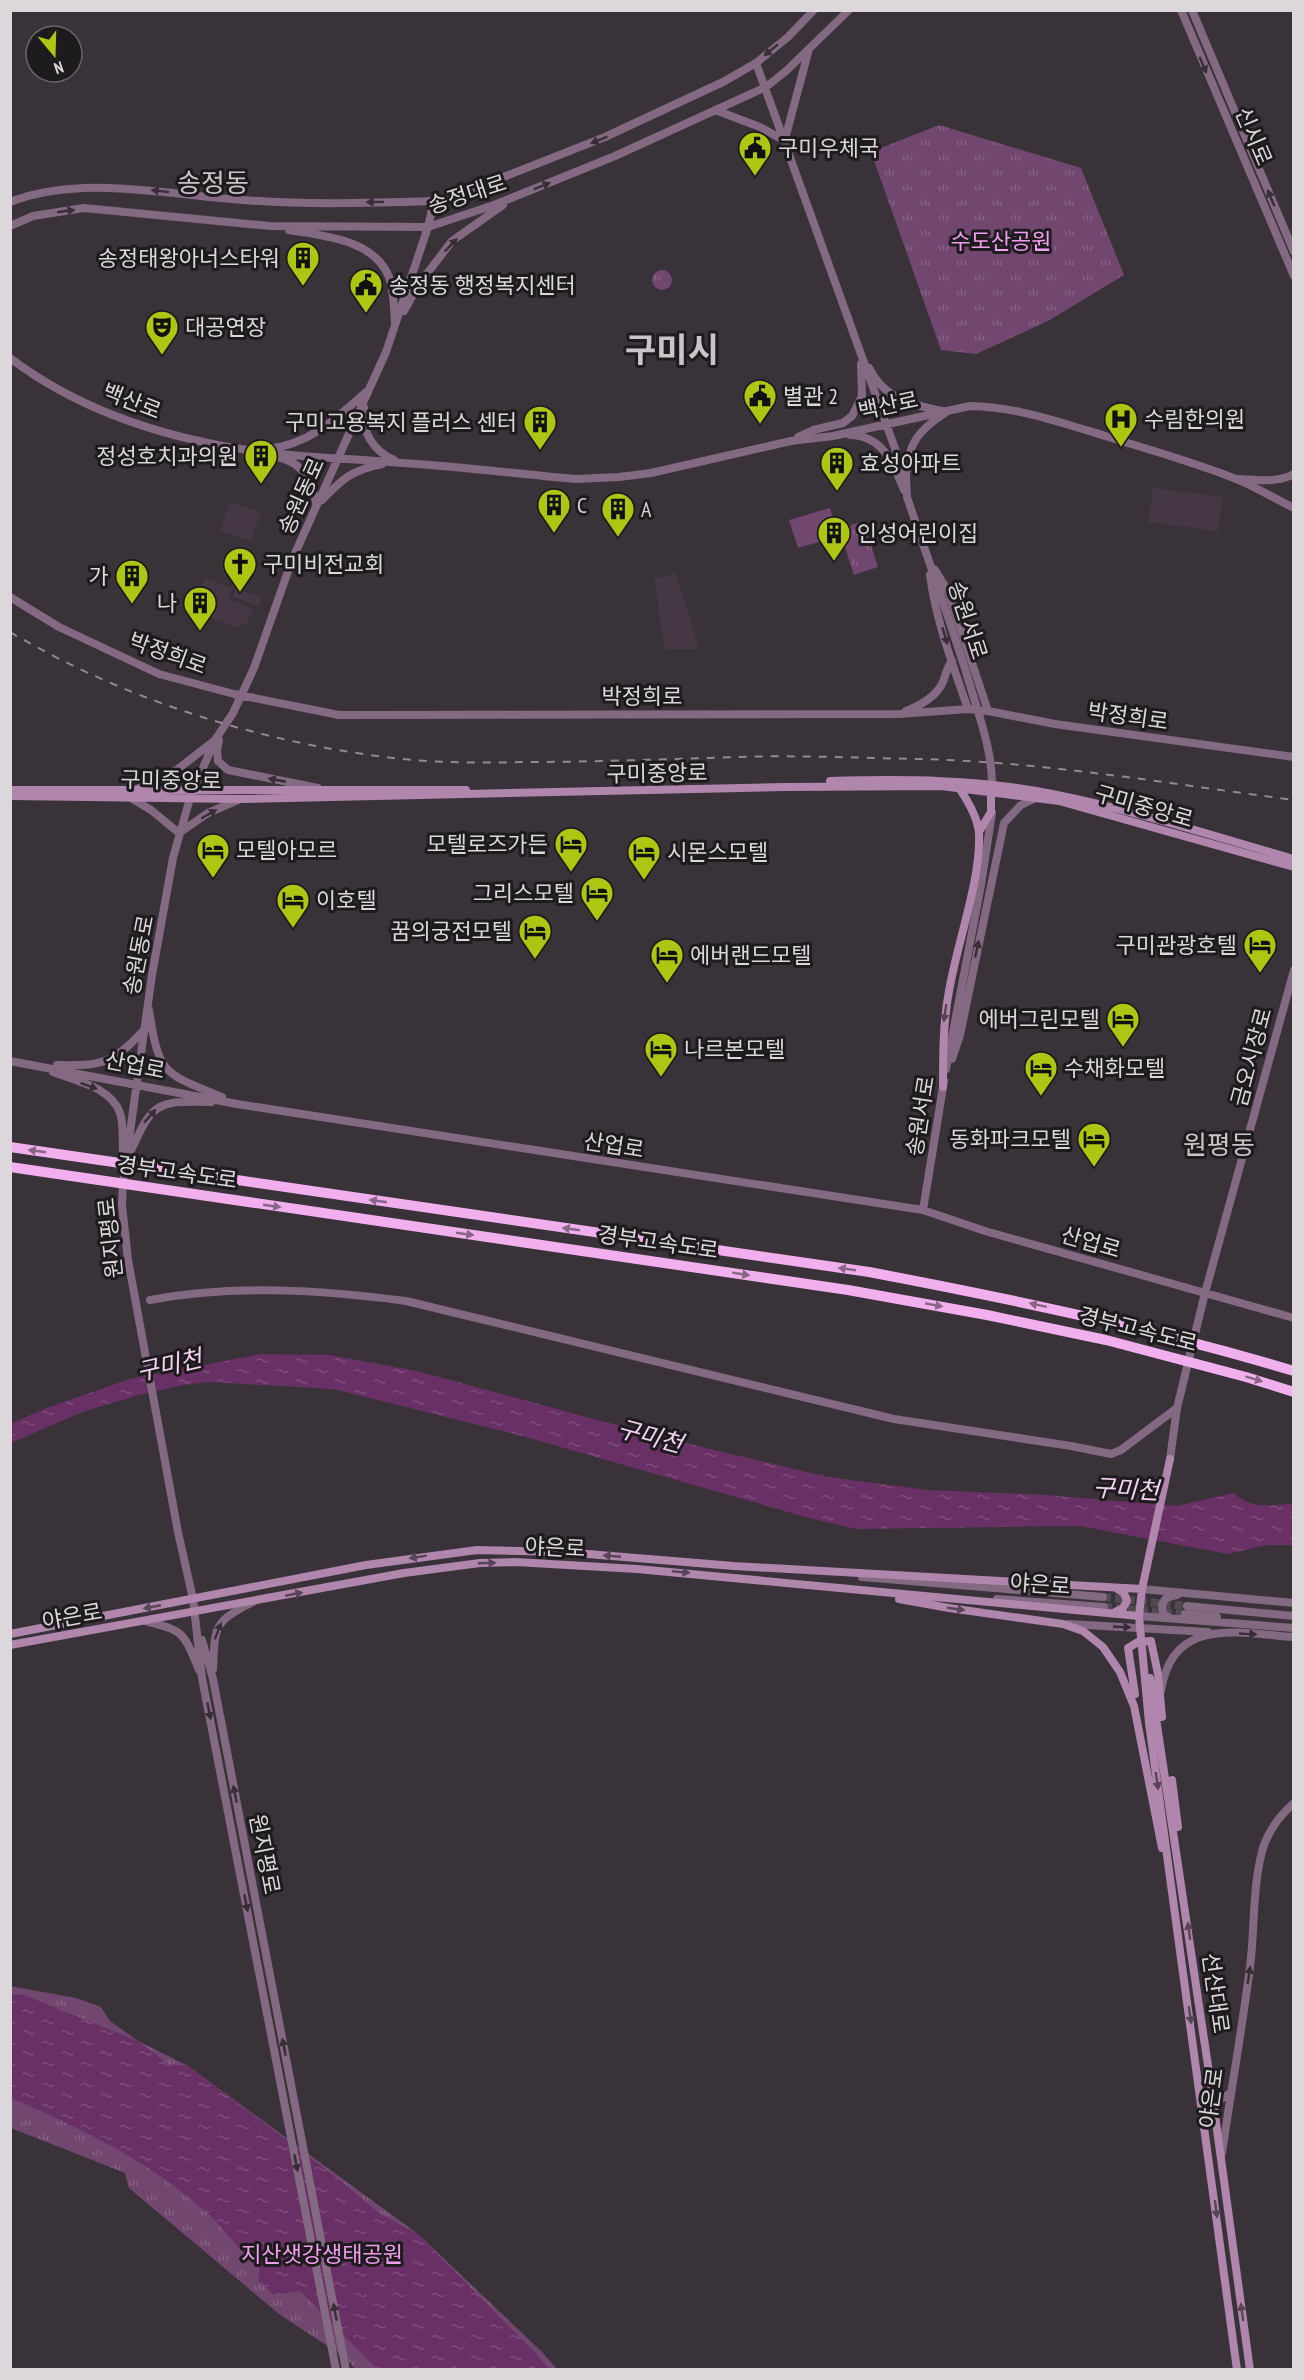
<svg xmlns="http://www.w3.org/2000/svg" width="1304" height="2380" font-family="'PT Sans Narrow','Noto Sans KR',sans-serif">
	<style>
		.built { fill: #453844 }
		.park { fill: url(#park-tufts) }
		.pitch { fill: #72476f }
		.water { fill: url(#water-ripples) }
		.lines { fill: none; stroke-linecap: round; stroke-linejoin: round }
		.tertiary-tunnel { stroke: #514b51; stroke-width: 8; stroke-dasharray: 8 4; stroke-linecap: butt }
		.tertiary { stroke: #846982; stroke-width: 8 }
		.secondary { stroke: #b086ad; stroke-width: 8 }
		.motorway { stroke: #f1b0ed; stroke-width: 10 }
		.rail { stroke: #8f8a8f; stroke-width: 2; stroke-dasharray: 8 8; stroke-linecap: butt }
		.oneway { fill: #382e37 }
		.oneway2 { fill: #584657 }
		.oneway3 { fill: #886686 }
		.labels { text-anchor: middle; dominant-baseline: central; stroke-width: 6; stroke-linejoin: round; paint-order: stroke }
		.street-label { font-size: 22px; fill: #dbd7db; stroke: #1e1b1e }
		.poi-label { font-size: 22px; fill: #dbd7db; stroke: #1e1b1e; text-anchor: start }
		.park-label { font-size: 22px; fill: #f19eec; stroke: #1e1b1e }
		.water-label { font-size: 24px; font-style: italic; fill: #f5d3f2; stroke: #1e1b1e }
		.quarter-label { font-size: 26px; fill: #cbc2ca; stroke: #1e1b1e }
		.town-label { font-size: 34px; font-weight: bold; fill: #cbc2ca; stroke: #1e1b1e }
	</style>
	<defs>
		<pattern id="park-tufts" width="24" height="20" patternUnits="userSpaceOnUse" patternTransform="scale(1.5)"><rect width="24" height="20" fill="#72476f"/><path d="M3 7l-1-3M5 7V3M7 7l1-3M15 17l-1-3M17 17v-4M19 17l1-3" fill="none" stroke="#866183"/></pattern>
		<pattern id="water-ripples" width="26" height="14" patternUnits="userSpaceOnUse" patternTransform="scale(1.5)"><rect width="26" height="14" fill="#693066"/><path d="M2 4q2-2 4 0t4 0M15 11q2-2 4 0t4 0" fill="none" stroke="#7e4d7b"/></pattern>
	</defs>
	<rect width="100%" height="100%" fill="#393239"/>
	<!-- built -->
	<path class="built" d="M1153 488 1223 497 1218 531 1148 522Z
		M230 502 261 512 251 541 220 531Z
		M676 573 699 649H665L654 579Z
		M205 578 233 588 229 599 253 608 246 626 241 624 240 628 193 611Z
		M236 588 261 597 258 606 233 597Z"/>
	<!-- park -->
	<path class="park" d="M939 125 1081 168 1124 275 1048 321 976 354 941 350 871 152Z
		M652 280a10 10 0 1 1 20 0a10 10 0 1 1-20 0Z
		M863 521 878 567 854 575 839 529Z
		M10 1986 76 1998 101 2007 110 2021 138 2041 188 2066 418 2234 542 2352 557 2369H355L347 2359 279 2314 129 2188 125 2173 11 2128Z"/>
	<!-- pitch -->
	<path class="pitch" d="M830 508 839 536 798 548 789 520Z"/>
	<!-- water -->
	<path class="water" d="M261 1354 329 1355 417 1371 660 1437 828 1477 928 1490 1046 1495 1177 1506 1233 1493C1254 1510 1268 1505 1293 1504V1545H1266L1228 1554 1080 1526 857 1529 809 1518 526 1437 333 1389 209 1382 183 1385 135 1396 82 1412 11 1443 10 1424 44 1409 130 1379Z
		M10 1994 24 1995 138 2041 168 2064 188 2066 336 2177 379 2213 418 2234 537 2355 549 2369H377L300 2291 274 2295 258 2281 260 2269C240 2253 228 2232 209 2215 153 2163 81 2128 11 2098Z"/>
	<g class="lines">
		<!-- tertiary-tunnel -->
		<path class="tertiary-tunnel" d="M1103 1597 1187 1606
			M1104 1607 1185 1614"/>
		<!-- tertiary -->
		<path class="tertiary" d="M1181 10 1294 276
			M1192 10 1294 252
			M756 63 906 479 907 497C928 560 951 622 970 685 980 719 993 753 992 789
			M715 110 760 127 785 141
			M785 139 809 49
			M10 202C82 174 168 195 242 200 306 205 370 203 434 201L450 198 605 137 723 82 756 63 788 37 814 10
			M10 226 33 216 84 208 270 226 428 227 494 205 615 156 766 87 786 71 849 10
			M289 230C323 236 374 239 389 277 394 291 394 309 395 323
			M404 311 419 284 452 241 503 205
			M10 358C76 408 159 436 241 449 295 458 350 458 404 463 462 467 519 474 576 479L619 477 651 473 791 441 833 436 970 406C1017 407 1060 422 1105 436 1147 449 1190 461 1231 477 1253 485 1273 498 1294 508
			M869 368C884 399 912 405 943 411
			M364 408C361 431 373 451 394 460
			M850 435C884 436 893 464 904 490
			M798 437 813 430 843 423 852 416 862 396 861 364
			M267 449C309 445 337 418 366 392
			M278 457C303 463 312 480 316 504
			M906 475C908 443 919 430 945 413
			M1239 479C1258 480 1277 483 1294 474
			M322 500C342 479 352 470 382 464
			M935 570 948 591 988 711
			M930 575C936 621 953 666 968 709
			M10 597 59 627 159 674 234 694 339 715 899 714 968 709 988 711 1055 724 1294 757
			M906 711C919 706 935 697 942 684 946 676 946 668 952 661
			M219 741 217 749 218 761 228 770 318 788
			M135 790 178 769 214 741
			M131 798 151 810 179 833
			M179 833 208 813 238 800
			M149 1010C159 1075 163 1073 222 1097
			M952 1059 960 1035 1004 823 1021 805 1036 798
			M10 1061 237 1104 923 1210 985 1231 1294 1318
			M57 1065C101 1066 113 1064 143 1031
			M946 1069 981 885 992 813
			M53 1072C76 1081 111 1087 120 1113 124 1125 122 1139 123 1151
			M129 1155C152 1104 154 1100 211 1102
			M923 1210 944 1081
			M150 1300C233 1284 323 1290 406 1301L894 1419 1071 1446 1111 1454 1121 1450 1177 1408
			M1170 1459 1177 1408 1205 1293 1294 970
			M862 1577 1103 1597
			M1142 1589 1294 1603
			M997 1599 1104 1607
			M1187 1606 1294 1616
			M1185 1614 1217 1617
			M1139 1616 1294 1628
			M1169 1618 1163 1613 1162 1604 1166 1598 1177 1595
			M145 1621C185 1631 183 1632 199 1670
			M1068 1624 1208 1632
			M202 1640 213 1679 346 2370
			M213 1669C215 1626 213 1622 253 1602
			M1161 1691C1172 1616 1238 1633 1294 1637
			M1202 2106 1214 2103 1229 2094
			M1222 2153C1231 2091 1242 2029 1250 1967 1255 1928 1252 1887 1263 1848 1269 1830 1279 1816 1294 1803
			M336 2370 202 1678 193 1599 178 1532 128 1260 122 1205 123 1182 152 975 173 858 190 798 215 740 233 713 254 668 292 560 386 352 428 227 434 201"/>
		<!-- secondary -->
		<path class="secondary" d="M830 781C904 779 979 779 1052 794 1134 810 1213 836 1294 859
			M10 790H466
			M10 796 241 799 786 787 941 786 1059 801 1294 867
			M979 832 991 812V786
			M943 1087C943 1054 943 1023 949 991 957 943 981 880 979 834 978 818 968 801 959 788
			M1170 1459 1142 1589 1139 1616 1149 1723 1237 2370
			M899 1599 949 1608 1063 1624 1083 1631 1103 1647 1120 1672 1134 1706 1162 1848
			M1113 1613 1123 1608 1127 1601 1124 1593 1116 1588
			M10 1634 366 1565 477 1550 563 1552 734 1566 1142 1589
			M10 1645 404 1573 480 1563 515 1562 637 1569 1139 1616
			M1150 1678 1210 2079 1250 2370
			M1135 1694 1128 1648 1138 1642 1151 1641 1158 1674 1162 1717
			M1172 1780 1178 1827"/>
		<!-- motorway -->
		<path class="motorway" d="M10 1147 869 1272C1012 1299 1154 1329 1294 1371
			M10 1167 848 1290 987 1315 1106 1340 1246 1377 1294 1392"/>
		<!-- rail -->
		<path class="rail" d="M10 632C129 702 265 744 402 759 443 763 485 763 527 762 597 762 667 759 737 757 798 755 860 758 921 759 1046 762 1170 784 1294 800"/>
	</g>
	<!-- one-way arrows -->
	<defs><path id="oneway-solid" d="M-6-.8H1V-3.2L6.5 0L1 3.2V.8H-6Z" transform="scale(1.5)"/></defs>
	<g class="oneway">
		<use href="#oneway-solid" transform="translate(771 50) rotate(141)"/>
		<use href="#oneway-solid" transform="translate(1203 65) rotate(67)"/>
		<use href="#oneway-solid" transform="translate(599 140) rotate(158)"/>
		<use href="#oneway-solid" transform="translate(542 186) rotate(-22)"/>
		<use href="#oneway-solid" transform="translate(160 191) rotate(-174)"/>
		<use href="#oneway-solid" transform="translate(1271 198) rotate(-113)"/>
		<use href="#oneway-solid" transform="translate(375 202) rotate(179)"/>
		<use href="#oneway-solid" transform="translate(66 211) rotate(-8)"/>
		<use href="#oneway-solid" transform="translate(451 245) rotate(-46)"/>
		<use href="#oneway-solid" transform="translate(945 636) rotate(73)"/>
		<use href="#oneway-solid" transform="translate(277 780) rotate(-169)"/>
		<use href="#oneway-solid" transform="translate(209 814) rotate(-30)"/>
		<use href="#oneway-solid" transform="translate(977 949) rotate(-78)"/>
		<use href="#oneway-solid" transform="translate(89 1086) rotate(21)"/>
		<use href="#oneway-solid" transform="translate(150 1116) rotate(-49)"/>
		<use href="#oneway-solid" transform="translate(1122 1627) rotate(3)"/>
		<use href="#oneway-solid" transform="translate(218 1631) rotate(-69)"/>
		<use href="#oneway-solid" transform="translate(1248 1634) rotate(3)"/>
		<use href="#oneway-solid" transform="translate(209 1711) rotate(79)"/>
		<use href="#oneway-solid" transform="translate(235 1794) rotate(-101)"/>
		<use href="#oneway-solid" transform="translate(246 1903) rotate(79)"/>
		<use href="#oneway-solid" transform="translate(1249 1975) rotate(-81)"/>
		<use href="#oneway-solid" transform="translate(284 2047) rotate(-101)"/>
		<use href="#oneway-solid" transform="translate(296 2163) rotate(79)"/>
		<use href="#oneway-solid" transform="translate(335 2312) rotate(-101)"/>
	</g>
	<g class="oneway2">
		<use href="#oneway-solid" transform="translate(945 1013) rotate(98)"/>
		<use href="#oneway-solid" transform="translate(612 1556) rotate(-175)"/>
		<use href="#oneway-solid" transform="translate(418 1557) rotate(171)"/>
		<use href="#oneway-solid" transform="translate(487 1563) rotate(-2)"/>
		<use href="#oneway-solid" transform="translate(681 1572) rotate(5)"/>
		<use href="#oneway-solid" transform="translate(294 1594) rotate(-11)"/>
		<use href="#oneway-solid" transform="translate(152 1607) rotate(169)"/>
		<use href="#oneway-solid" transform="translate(956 1609) rotate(8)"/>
		<use href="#oneway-solid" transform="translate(1157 1781) rotate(82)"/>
		<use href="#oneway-solid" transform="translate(1189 1931) rotate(-98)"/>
		<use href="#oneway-solid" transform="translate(1190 2015) rotate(82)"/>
		<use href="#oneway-solid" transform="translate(1216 2209) rotate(83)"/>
		<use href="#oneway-solid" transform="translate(1242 2312) rotate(-98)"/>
	</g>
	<g class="oneway3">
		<use href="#oneway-solid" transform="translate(37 1151) rotate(-172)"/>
		<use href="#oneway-solid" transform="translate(378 1201) rotate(-172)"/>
		<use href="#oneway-solid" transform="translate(272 1206) rotate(8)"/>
		<use href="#oneway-solid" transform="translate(571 1229) rotate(-172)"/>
		<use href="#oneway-solid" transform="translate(465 1234) rotate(8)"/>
		<use href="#oneway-solid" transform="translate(847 1269) rotate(-172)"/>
		<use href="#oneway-solid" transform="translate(741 1274) rotate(9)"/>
		<use href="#oneway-solid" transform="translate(934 1305) rotate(10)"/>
		<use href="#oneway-solid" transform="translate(1038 1305) rotate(-168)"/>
		<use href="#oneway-solid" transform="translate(1254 1379) rotate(17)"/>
	</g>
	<!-- icons -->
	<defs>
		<g id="civic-pin" transform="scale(1.725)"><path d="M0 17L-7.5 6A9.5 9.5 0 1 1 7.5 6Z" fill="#acc612" stroke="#1e1b1e"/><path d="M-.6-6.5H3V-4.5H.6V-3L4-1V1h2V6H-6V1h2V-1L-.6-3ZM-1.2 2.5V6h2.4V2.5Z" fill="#111"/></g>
		<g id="building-pin" transform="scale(1.725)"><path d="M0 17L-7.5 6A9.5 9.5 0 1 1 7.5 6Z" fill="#acc612" stroke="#1e1b1e"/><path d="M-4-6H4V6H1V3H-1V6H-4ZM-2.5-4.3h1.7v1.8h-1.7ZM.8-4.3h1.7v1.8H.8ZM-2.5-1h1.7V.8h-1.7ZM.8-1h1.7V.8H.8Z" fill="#111"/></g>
		<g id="theatre-pin" transform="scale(1.725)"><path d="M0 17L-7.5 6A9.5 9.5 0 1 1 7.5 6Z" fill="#acc612" stroke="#1e1b1e"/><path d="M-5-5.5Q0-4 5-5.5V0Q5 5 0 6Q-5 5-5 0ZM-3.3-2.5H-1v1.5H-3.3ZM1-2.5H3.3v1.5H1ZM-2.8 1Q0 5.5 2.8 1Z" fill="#111"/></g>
		<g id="hospital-pin" transform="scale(1.725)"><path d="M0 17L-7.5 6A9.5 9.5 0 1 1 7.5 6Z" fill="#acc612" stroke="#1e1b1e"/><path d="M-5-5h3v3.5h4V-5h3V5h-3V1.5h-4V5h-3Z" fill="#111"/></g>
		<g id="church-pin" transform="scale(1.725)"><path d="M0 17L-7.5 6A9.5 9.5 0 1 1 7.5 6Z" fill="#acc612" stroke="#1e1b1e"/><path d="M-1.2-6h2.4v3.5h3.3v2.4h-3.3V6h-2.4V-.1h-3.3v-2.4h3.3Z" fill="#111"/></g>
		<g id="hotel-pin" transform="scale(1.725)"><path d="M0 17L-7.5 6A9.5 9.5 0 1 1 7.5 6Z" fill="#acc612" stroke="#1e1b1e"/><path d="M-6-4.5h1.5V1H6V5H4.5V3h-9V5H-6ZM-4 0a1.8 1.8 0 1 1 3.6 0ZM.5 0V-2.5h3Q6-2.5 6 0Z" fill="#111"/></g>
	</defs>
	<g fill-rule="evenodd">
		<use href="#civic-pin" x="755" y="148"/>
		<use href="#building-pin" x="303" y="258"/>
		<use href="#civic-pin" x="366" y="285"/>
		<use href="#theatre-pin" x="162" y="327"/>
		<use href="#civic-pin" x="760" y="396"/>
		<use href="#hospital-pin" x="1121" y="419"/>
		<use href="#building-pin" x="540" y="422"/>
		<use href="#building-pin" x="261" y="456"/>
		<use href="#building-pin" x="837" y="463"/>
		<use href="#building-pin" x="554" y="505"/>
		<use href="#building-pin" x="618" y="509"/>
		<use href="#building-pin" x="834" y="533"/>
		<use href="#church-pin" x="240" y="564"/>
		<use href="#building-pin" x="132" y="576"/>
		<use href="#building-pin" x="200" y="603"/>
		<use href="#hotel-pin" x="571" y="844"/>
		<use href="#hotel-pin" x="213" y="850"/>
		<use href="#hotel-pin" x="644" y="852"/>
		<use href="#hotel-pin" x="597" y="893"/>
		<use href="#hotel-pin" x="293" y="900"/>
		<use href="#hotel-pin" x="535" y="931"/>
		<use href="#hotel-pin" x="1260" y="945"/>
		<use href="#hotel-pin" x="667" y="955"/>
		<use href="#hotel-pin" x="1123" y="1019"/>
		<use href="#hotel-pin" x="661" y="1049"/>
		<use href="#hotel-pin" x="1041" y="1068"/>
		<use href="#hotel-pin" x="1094" y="1139"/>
	</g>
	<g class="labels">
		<!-- street labels -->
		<g class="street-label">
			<text transform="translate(1254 136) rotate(67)">신시로</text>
			<text transform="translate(467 194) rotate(-18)">송정대로</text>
			<text transform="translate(132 401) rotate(21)">백산로</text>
			<text transform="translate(888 405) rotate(-12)">백산로</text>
			<text transform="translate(301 496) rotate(-66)">송원동로</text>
			<text transform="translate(968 620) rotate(72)">송원서로</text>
			<text transform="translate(168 653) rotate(20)">박정희로</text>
			<text x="642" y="696">박정희로</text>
			<text transform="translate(1128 716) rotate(8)">박정희로</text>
			<text transform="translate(657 773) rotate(-1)">구미중앙로</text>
			<text transform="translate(171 780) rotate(1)">구미중앙로</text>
			<text transform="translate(1144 806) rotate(16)">구미중앙로</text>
			<text transform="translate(138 955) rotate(-79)">송원동로</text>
			<text transform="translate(1251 1057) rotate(-75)">금오시장로</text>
			<text transform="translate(135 1065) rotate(11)">산업로</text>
			<text transform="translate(920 1116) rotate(-81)">송원서로</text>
			<text transform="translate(614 1145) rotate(9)">산업로</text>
			<text transform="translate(177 1172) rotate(8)">경부고속도로</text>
			<text transform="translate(110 1238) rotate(-96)">원지평로</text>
			<text transform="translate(658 1242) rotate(8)">경부고속도로</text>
			<text transform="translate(1091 1242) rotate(16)">산업로</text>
			<text transform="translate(1138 1329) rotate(14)">경부고속도로</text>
			<text transform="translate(555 1547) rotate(3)">야은로</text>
			<text transform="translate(1040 1584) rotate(4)">야은로</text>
			<text transform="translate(72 1616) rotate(-10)">야은로</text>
			<text transform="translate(265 1854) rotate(79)">원지평로</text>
			<text transform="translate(1216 1993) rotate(82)">선산대로</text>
			<text transform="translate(1211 2098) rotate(-82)">야은로</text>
		</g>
		<!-- poi labels -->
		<g class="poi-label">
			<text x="778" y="148">구미우체국</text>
			<text x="280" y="258" text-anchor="end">송정태왕아너스타워</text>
			<text x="389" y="285">송정동 행정복지센터</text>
			<text x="185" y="327">대공연장</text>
			<text x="783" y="396">별관 2</text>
			<text x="1144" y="419">수림한의원</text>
			<text x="517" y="422" text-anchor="end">구미고용복지 플러스 센터</text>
			<text x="238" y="456" text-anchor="end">정성호치과의원</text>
			<text x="860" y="463">효성아파트</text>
			<text x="577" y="505">C</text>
			<text x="641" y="509">A</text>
			<text x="857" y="533">인성어린이집</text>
			<text x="263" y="564">구미비전교회</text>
			<text x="109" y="576" text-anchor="end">가</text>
			<text x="177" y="603" text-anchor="end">나</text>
			<text x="548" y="844" text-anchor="end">모텔로즈가든</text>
			<text x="236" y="850">모텔아모르</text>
			<text x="667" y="852">시몬스모텔</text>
			<text x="574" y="893" text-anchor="end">그리스모텔</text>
			<text x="316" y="900">이호텔</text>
			<text x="512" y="931" text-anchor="end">꿈의궁전모텔</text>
			<text x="1237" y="945" text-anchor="end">구미관광호텔</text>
			<text x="690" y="955">에버랜드모텔</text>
			<text x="1100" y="1019" text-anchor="end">에버그린모텔</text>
			<text x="684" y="1049">나르본모텔</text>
			<text x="1064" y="1068">수채화모텔</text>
			<text x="1071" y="1139" text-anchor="end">동화파크모텔</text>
		</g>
		<!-- park labels -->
		<g class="park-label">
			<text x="1001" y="241">수도산공원</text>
			<text x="322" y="2254">지산샛강생태공원</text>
		</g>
		<!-- water labels -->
		<g class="water-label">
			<text transform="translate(169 1365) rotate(-13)">구미천</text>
			<text transform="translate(650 1436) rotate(15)">구미천</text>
			<text transform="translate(1126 1489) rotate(3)">구미천</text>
		</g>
		<!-- quarter labels -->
		<g class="quarter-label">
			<text x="213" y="182">송정동</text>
			<text x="1219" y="1144">원평동</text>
		</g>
		<!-- town labels -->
		<g class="town-label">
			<text x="672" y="349">구미시</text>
		</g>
	</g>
	<!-- border -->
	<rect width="1304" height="2380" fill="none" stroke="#dbd7db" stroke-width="24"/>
	<!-- north arrow -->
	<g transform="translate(54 54) rotate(161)"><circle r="28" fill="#1e1b1e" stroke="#6a666a" stroke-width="1.5"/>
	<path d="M0-4.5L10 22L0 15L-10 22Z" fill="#acc612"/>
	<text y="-9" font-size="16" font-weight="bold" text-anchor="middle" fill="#dbd7db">N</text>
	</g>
</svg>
